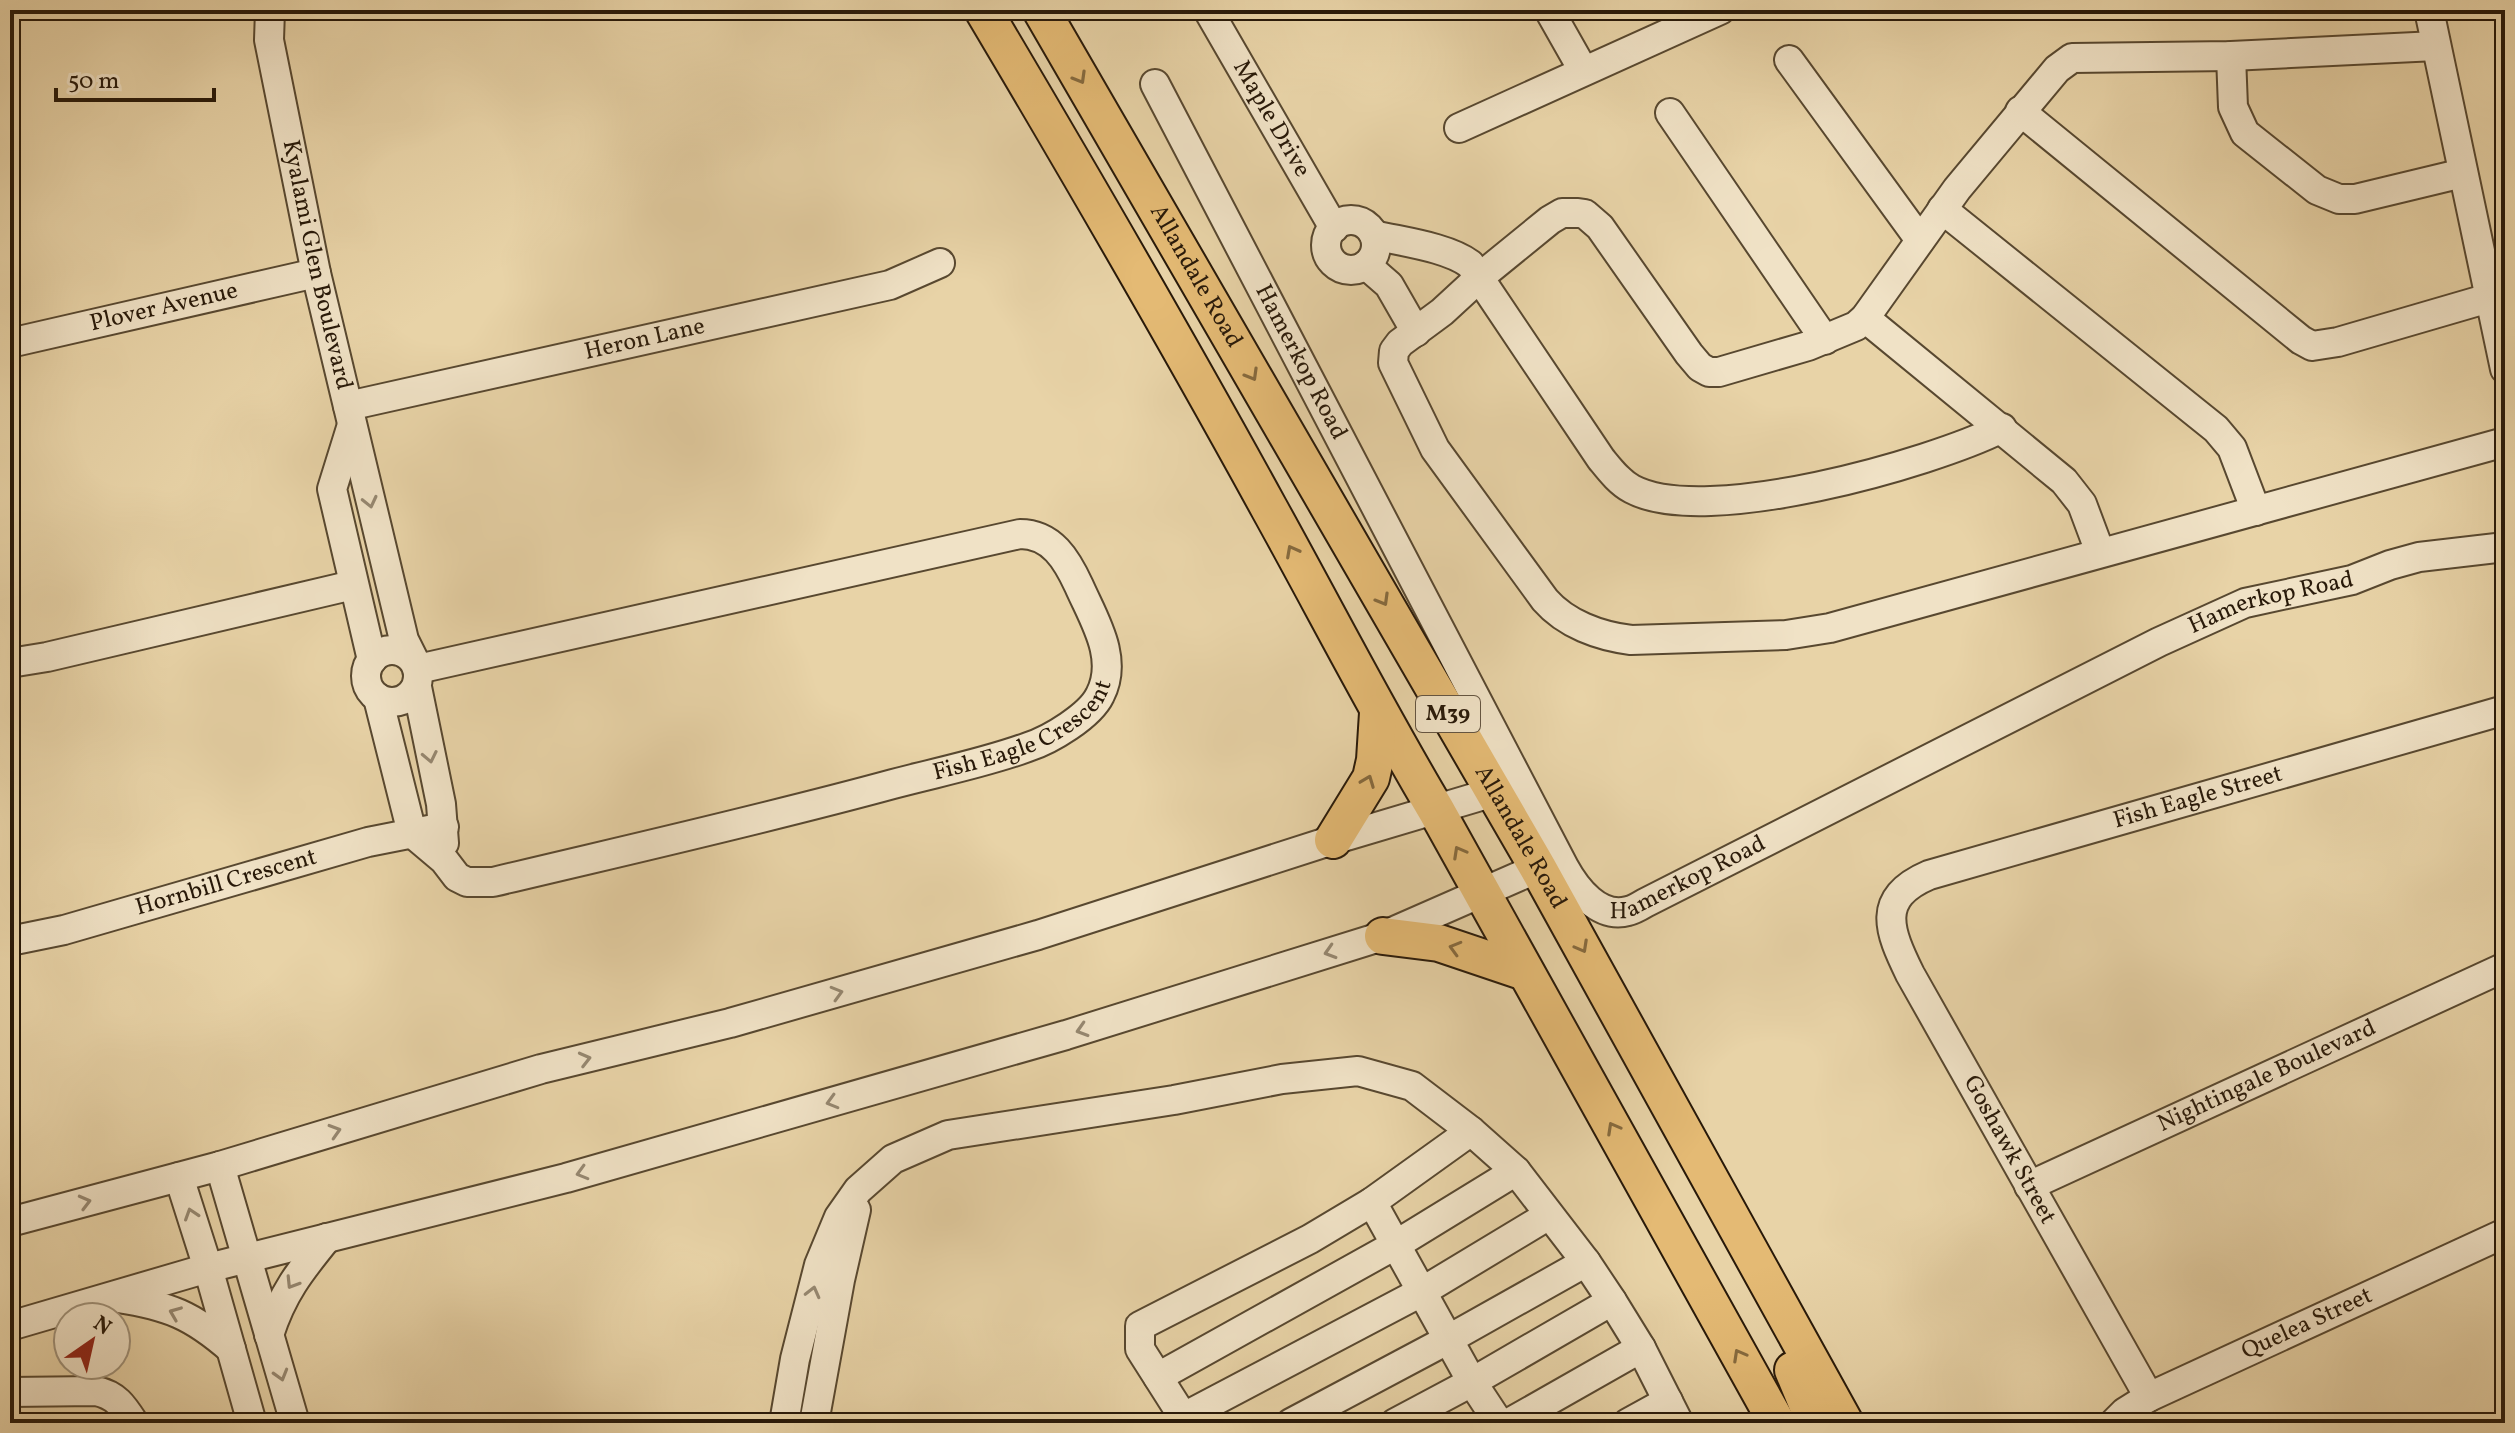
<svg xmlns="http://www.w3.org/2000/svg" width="2515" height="1433" font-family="Vollkorn,serif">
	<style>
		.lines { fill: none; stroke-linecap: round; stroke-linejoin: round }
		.minor-casing { stroke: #584830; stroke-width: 32 }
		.major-casing { stroke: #281909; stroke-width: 40 }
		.minor { stroke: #f0e2c6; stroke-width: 28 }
		.major { stroke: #e4ba74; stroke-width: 36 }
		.oneway { stroke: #866a3e }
		.oneway2 { stroke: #968871 }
		.labels { text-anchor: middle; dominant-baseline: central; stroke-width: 6; stroke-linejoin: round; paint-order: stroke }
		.shield { fill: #f0e2c6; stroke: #645542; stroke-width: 2 }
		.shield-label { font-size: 22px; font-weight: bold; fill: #281909 }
		.street-label { font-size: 24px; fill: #281909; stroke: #f0e2c6 }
	</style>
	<rect width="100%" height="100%" fill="#e8d3a7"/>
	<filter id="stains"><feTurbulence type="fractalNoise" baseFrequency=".0025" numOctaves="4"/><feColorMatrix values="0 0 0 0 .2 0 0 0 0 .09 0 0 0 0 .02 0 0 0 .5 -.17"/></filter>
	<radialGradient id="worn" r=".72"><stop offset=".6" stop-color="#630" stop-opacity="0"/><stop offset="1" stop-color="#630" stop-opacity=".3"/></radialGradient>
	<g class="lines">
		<!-- minor casing -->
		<g class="minor-casing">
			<g id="minor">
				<path id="s1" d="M270 10 269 40 316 273 404 640 414 660"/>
				<path id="s2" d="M1208 10 1334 228"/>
				<path d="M1549 10 1583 70"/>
				<path d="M2429 10 2505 369"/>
				<path d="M2436 46 2231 56 2072 58 2057 69 1957 189 1865 318 1856 326 1808 346 1719 372H1709L1700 367 1689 354 1600 227 1585 214 1578 213H1562L1550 220 1480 277 1442 312 1400 343 1394 351 1393 363 1435 449 1545 600C1566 624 1599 636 1631 640L1786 635 1830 628 2505 442"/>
				<path d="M2231 56 2233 107 2245 133 2317 190 2339 199H2355L2463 173"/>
				<path d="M1789 60 1920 240"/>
				<path id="s3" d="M1155 84 1564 867C1576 889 1599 919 1628 911 1633 910 1640 906 1645 903L2159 642 2245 603 2352 580 2390 565 2419 557 2505 547"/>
				<path d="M2020 111 2301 340 2312 346 2338 342 2489 298"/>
				<path d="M1670 113 1825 340"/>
				<path d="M1459 128 1720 10"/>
				<path d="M1942 209 2216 429 2232 448 2256 511"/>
				<circle cx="1351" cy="245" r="25"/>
				<path d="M1374 235C1403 242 1447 247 1470 264L1601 459C1610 470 1619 482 1632 489 1705 528 1930 464 2002 428"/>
				<path d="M1366 265 1389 285 1416 332"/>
				<path d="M1865 318 2064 481 2082 504 2100 552"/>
				<path id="s4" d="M10 343 316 273"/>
				<path id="s5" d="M348 406 890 285 940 263"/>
				<path d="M351 428 332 489 372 660"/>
				<circle cx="392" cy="676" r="26"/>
				<path d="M10 663 47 657 353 585"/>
				<path d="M417 687 441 804 444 843"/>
				<path d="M378 698 412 833"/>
				<path id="s6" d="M412 833 444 860 457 877 467 882H493C627 850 761 820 893 784 938 772 985 763 1028 747 1050 740 1090 716 1100 695 1119 658 1094 620 1079 586 1067 560 1052 534 1020 534L418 669"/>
				<path id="s7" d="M10 941 64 930 368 842 444 827"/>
				<path d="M220 1166 295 1423"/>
				<path d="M179 1177 208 1268 252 1423"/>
				<path id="s8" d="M2029 1186 2505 967"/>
				<path d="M1372 1202 1472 1382 1499 1423"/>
				<path d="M10 1222 220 1166 541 1069 730 1023 1038 935 1333 840 1494 792"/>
				<path d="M118 1298C169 1306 192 1315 231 1349"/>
				<path d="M10 1326 208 1268 566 1178 1066 1035 1383 936 1538 868"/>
				<path d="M269 1335C282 1294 300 1271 327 1238"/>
				<path d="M1158 1377 1397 1244 1516 1171"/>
				<path d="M10 1392 96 1391C116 1395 123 1406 134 1423"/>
				<path id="s9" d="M2149 1397 1910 974C1889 931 1875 898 1929 875L2505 710"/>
				<path d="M1184 1417 1423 1291 1549 1215"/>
				<path d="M784 1423 795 1359 819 1265 839 1217 858 1190 893 1159 948 1135 1174 1100 1282 1079 1358 1071 1412 1086 1471 1131 1516 1171 1586 1262 1612 1301 1641 1348 1679 1423"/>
				<path d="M814 1423 840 1280 856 1210"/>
				<path d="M1187 1423 1140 1349V1326L1310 1239 1372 1202 1471 1131"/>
				<path d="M1291 1423 1449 1339 1586 1262"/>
				<path d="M1395 1423 1472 1382 1612 1301"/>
				<path d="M1509 1423 1641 1348"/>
				<path d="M1628 1423 1668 1401"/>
				<path id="s10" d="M2114 1423 2125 1412 2149 1397 2505 1233"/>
			</g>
		</g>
		<!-- major casing -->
		<g class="major-casing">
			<g id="major">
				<path d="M983 10C1081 175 1177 340 1269 508 1325 609 1377 711 1436 810L1777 1423"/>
				<path id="s11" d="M1041 10 1538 868 1845 1423"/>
				<path d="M1333 840 1371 778 1375 760 1378 713"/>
				<path d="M1383 936 1439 943 1525 972"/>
				<path d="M1793 1370 1815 1423"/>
			</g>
		</g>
		<!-- minor -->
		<use href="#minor" class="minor"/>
		<!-- major -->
		<use href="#major" class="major"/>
	</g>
	<!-- one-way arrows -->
	<defs><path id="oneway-chevron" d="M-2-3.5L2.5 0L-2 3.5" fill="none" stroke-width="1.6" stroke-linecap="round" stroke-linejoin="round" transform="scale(2)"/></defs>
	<g class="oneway">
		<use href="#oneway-chevron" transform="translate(1080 78) rotate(60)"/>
		<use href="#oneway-chevron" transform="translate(1252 375) rotate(60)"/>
		<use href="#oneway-chevron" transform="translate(1292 551) rotate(-118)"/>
		<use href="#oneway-chevron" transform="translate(1383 600) rotate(60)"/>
		<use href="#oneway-chevron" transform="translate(1368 781) rotate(-69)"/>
		<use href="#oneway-chevron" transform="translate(1459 852) rotate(-119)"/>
		<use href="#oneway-chevron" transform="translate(1582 947) rotate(61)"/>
		<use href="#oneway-chevron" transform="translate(1455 948) rotate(-164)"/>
		<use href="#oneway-chevron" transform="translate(1613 1128) rotate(-119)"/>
		<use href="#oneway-chevron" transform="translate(1739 1355) rotate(-119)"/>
	</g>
	<g class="oneway2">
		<use href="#oneway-chevron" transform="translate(370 502) rotate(77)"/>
		<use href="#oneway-chevron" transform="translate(430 757) rotate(78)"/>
		<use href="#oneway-chevron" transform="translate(1330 952) rotate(163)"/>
		<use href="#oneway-chevron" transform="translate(837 993) rotate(-16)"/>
		<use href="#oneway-chevron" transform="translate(1082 1030) rotate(163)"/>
		<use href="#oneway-chevron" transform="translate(585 1059) rotate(-14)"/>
		<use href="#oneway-chevron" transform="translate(832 1102) rotate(164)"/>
		<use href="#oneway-chevron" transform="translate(335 1131) rotate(-17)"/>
		<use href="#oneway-chevron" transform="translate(582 1173) rotate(164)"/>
		<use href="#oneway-chevron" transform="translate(85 1202) rotate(-15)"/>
		<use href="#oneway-chevron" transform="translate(191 1214) rotate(-108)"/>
		<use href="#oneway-chevron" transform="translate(292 1283) rotate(122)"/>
		<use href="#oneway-chevron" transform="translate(813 1292) rotate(-76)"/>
		<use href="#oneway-chevron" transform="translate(175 1313) rotate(-158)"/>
		<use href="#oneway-chevron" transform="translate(281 1375) rotate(74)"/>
	</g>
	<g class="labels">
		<!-- shield labels -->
		<rect class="shield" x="1416" y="696" width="64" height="36" rx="6"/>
		<g class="shield-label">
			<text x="1448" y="714">M39</text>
		</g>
		<!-- street labels -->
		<g class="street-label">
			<text stroke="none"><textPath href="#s2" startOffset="126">Maple Drive</textPath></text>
			<text stroke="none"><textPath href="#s1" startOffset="260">Kyalami Glen Boulevard</textPath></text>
			<text stroke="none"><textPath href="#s11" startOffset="308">Allandale Road</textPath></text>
			<text stroke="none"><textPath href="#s4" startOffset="158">Plover Avenue</textPath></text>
			<text stroke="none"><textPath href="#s5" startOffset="304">Heron Lane</textPath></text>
			<text stroke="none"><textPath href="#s3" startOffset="314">Hamerkop Road</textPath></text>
			<text stroke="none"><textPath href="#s3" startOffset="1682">Hamerkop Road</textPath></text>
			<text stroke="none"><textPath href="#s6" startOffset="656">Fish Eagle Crescent</textPath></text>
			<text stroke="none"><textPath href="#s9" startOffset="886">Fish Eagle Street</textPath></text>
			<text stroke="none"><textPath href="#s11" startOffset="956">Allandale Road</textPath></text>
			<text stroke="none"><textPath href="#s3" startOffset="1034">Hamerkop Road</textPath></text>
			<text stroke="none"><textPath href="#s7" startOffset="224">Hornbill Crescent</textPath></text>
			<text stroke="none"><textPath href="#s8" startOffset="262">Nightingale Boulevard</textPath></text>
			<text transform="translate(2009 1150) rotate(61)">Goshawk Street</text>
			<text stroke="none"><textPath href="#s10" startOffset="218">Quelea Street</textPath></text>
		</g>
	</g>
	<!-- margin -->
	<rect width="2515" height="1433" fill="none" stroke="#e8d3a7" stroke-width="40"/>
	<rect x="12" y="12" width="2491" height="1409" fill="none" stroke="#281909" stroke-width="4"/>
	<rect x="20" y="20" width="2475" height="1393" fill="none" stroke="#281909" stroke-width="2"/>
	<!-- north arrow -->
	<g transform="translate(92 1341) rotate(34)"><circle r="38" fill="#f0e2c6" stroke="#a0927a" stroke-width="2"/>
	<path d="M0-6L14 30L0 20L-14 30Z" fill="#8f2418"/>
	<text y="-12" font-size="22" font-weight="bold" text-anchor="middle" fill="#281909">N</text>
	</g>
	<!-- scale -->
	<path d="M56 88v12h158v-12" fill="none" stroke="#281909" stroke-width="4"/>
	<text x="68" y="88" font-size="24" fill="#281909" stroke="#f0e2c6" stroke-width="6" paint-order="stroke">50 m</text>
	<rect width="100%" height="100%" filter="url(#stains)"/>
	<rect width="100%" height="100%" fill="url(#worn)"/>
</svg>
